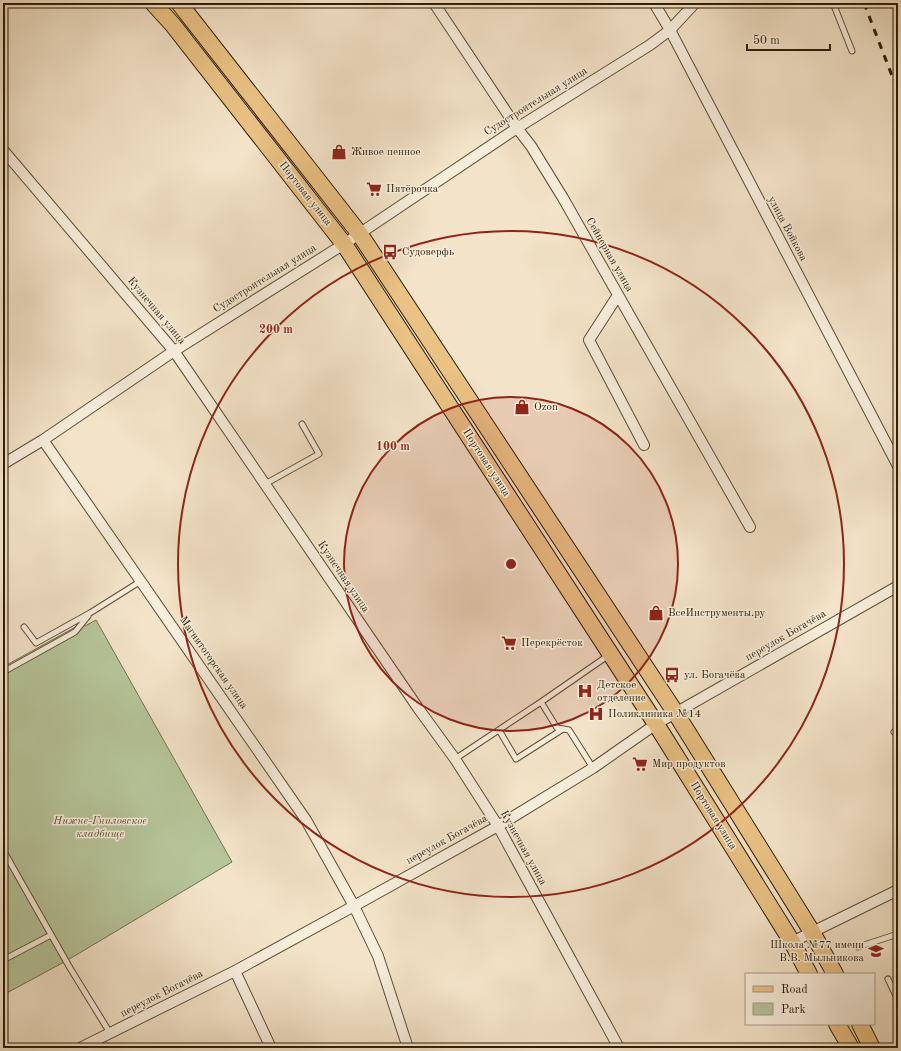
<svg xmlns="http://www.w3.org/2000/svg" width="901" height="1051" font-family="'Old Standard TT',serif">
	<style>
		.green { fill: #b6c59a; stroke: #72714f }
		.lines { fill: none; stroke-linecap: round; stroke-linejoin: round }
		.service-casing { stroke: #5e4e35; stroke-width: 7 }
		.minor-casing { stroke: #5e4e35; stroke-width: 12 }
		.primary-casing { stroke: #2d1d04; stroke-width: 18 }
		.service { stroke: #f7eddb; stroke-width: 5 }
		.minor { stroke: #f7eddb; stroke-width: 10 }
		.primary { stroke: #eac284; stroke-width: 16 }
		.rail { stroke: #2d1d04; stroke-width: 3; stroke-dasharray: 7 7; stroke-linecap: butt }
		.ring { fill: none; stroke: #8f2418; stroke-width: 2 }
		.labels { text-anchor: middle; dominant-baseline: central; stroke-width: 3; stroke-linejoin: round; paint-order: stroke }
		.street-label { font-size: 11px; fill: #2d1d04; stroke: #f7eddb }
		.poi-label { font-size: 11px; fill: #2d1d04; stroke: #f7eddb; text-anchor: start }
		.park-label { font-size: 11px; font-style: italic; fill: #564f31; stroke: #f7eddb }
		.centre { fill: #8f2418; stroke: #f7eddb; stroke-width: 2 }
		.ring-label { font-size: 12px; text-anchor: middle; font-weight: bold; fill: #8f2418; stroke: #f7eddb; stroke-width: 3; stroke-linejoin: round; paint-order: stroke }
	</style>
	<rect width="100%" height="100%" fill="#f3e3c8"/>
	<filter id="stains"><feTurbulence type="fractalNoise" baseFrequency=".005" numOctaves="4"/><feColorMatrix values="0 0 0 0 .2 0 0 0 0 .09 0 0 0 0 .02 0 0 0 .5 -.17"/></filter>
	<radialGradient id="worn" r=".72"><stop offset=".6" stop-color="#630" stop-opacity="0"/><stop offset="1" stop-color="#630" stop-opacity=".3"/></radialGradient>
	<!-- green -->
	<path class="green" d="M96 620 232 862 66 961 3 995V667L81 624 85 626Z"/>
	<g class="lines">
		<!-- service casing -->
		<g class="service-casing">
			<path id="service" d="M833 3 852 51
				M265 484 319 454 302 424
				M24 627 36 643 90 613 141 581
				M3 672 75 632 88 616
				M541 702 609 655
				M499 730 516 759 563 729
				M894 732 898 730
				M455 759 541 702 557 728 569 730 593 768
				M3 850 70 968 110 1033
				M858 947 898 934
				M3 960 51 935
				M888 979 898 1000"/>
		</g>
		<!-- minor casing -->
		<g class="minor-casing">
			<path id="minor" d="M434 3 517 128 531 146 563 198 750 527
				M654 3 670 30 898 466
				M3 150 174 351 418 708 455 759 498 826 619 1048
				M618 295 589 340 644 445
				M43 440 306 820 354 906 378 956 408 1048
				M3 464 43 440 174 351 344 244 517 128 650 45 670 30 695 3
				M792 942 898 890
				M235 971 271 1048
				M80 1048 235 971 354 906 498 826 593 768 656 724 898 586"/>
		</g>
		<!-- primary casing -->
		<g class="primary-casing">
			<path id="primary" d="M153 3 173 25 344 244 656 724 792 942 809 974
				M179 3 359 233 675 712 812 932 835 974
				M837 1024 851 1048
				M860 1024 872 1048"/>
		</g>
		<!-- service -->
		<use href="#service" class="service"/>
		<!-- minor -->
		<use href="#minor" class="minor"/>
		<!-- primary -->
		<use href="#primary" class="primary"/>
		<!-- rail -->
		<path class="rail" d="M864 3 894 81 898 95"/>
	</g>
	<!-- distance rings -->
	<circle cx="511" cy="564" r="167" fill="#8f2418" fill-opacity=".12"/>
	<g class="ring">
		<circle cx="511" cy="564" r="167"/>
		<circle cx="511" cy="564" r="333"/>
	</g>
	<!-- icons -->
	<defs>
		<g id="shop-bare" transform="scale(1.2)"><path d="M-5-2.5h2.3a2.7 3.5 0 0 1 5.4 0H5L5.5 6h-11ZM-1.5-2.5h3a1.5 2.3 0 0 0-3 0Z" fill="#8f2418" stroke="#f7eddb" stroke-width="2.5" paint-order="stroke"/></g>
		<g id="supermarket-bare" transform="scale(1.2)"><path d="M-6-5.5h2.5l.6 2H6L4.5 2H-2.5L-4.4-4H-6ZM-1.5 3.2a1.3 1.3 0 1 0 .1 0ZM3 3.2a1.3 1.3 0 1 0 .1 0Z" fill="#8f2418" stroke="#f7eddb" stroke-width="2.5" paint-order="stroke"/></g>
		<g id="bus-bare" transform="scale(1.2)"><path d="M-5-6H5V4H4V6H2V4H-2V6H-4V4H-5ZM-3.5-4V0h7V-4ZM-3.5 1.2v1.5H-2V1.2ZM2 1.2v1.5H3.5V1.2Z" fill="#8f2418" stroke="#f7eddb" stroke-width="2.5" paint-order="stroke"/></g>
		<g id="hospital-bare" transform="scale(1.2)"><path d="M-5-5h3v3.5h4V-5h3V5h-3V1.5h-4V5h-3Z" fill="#8f2418" stroke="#f7eddb" stroke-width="2.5" paint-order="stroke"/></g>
		<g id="school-bare" transform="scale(1.2)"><path d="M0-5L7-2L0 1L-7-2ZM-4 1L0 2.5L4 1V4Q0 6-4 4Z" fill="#8f2418" stroke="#f7eddb" stroke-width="2.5" paint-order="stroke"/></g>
	</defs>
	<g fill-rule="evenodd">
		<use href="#shop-bare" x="339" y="152"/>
		<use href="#supermarket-bare" x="374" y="189"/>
		<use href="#bus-bare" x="390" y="252"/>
		<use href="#shop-bare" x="522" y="407"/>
		<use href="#shop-bare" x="656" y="613"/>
		<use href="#supermarket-bare" x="509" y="643"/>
		<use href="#bus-bare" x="672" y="675"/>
		<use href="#hospital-bare" x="585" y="691"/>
		<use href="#hospital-bare" x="596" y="714"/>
		<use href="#supermarket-bare" x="640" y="764"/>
		<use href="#school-bare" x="876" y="951"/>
	</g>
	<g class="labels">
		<!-- street labels -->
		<g class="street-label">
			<text transform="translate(536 102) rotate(-32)">Судостроительная улица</text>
			<text transform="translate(305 194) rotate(52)">Портовая улица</text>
			<text transform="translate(787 229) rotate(62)">улица Войкова</text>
			<text transform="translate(609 255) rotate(60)">Сейнерная улица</text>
			<text transform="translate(265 279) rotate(-32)">Судостроительная улица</text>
			<text transform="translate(156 311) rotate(50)">Кузнечная улица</text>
			<text transform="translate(486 463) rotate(57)">Портовая улица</text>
			<text transform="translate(343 577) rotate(56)">Кузнечная улица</text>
			<text transform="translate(786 636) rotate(-30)">переулок Богачёва</text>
			<text transform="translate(213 663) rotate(55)">Магнитогорская улица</text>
			<text transform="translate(713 816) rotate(58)">Портовая улица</text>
			<text transform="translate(447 840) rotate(-29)">переулок Богачёва</text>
			<text transform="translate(523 848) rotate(61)">Кузнечная улица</text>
			<text transform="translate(162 994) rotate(-27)">переулок Богачёва</text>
		</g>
		<!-- poi labels -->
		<g class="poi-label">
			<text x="351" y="152">Живое пенное</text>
			<text x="386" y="189">Пятёрочка</text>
			<text x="402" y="252">Судоверфь</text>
			<text x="534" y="407">Ozon</text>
			<text x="668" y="613">ВсеИнструменты.ру</text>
			<text x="521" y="643">Перекрёсток</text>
			<text x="684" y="675">ул. Богачёва</text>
			<text x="597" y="685">Детское<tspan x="597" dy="13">отделение</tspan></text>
			<text x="608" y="714">Поликлиника №14</text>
			<text x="652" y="764">Мир продуктов</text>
			<text x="864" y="945" text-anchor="end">Школа №77 имени<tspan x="864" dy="13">В.В. Мыльникова</tspan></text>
		</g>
		<!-- park labels -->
		<g class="park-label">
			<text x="100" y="821">Нижне-Гниловское<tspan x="100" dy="13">кладбище</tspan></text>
		</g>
	</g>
	<circle cx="511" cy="564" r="6" class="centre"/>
	<g class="ring-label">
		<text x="276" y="333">200 m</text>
		<text x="393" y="450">100 m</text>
	</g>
	<!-- margin -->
	<rect width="901" height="1051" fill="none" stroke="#f3e3c8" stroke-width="16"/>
	<rect x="4" y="4" width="893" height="1043" fill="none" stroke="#2d1d04" stroke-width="2"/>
	<rect x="8" y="8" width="885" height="1035" fill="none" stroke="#2d1d04"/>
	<!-- legend -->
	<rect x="745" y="973" width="130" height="52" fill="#f7eddb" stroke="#a69a85"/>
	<rect x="753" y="986" width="20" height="6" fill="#eac284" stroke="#a69a85"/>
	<text x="781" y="993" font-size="12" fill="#2d1d04">Road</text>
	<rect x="753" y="1003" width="20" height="12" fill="#b6c59a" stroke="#a69a85"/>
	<text x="781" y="1013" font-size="12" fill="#2d1d04">Park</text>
	<!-- scale -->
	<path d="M747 44v6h83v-6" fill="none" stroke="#2d1d04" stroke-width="2"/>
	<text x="753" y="44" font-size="12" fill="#2d1d04" stroke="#f7eddb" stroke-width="3" paint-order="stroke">50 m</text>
	<rect width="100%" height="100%" filter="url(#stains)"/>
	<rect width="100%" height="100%" fill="url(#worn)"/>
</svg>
